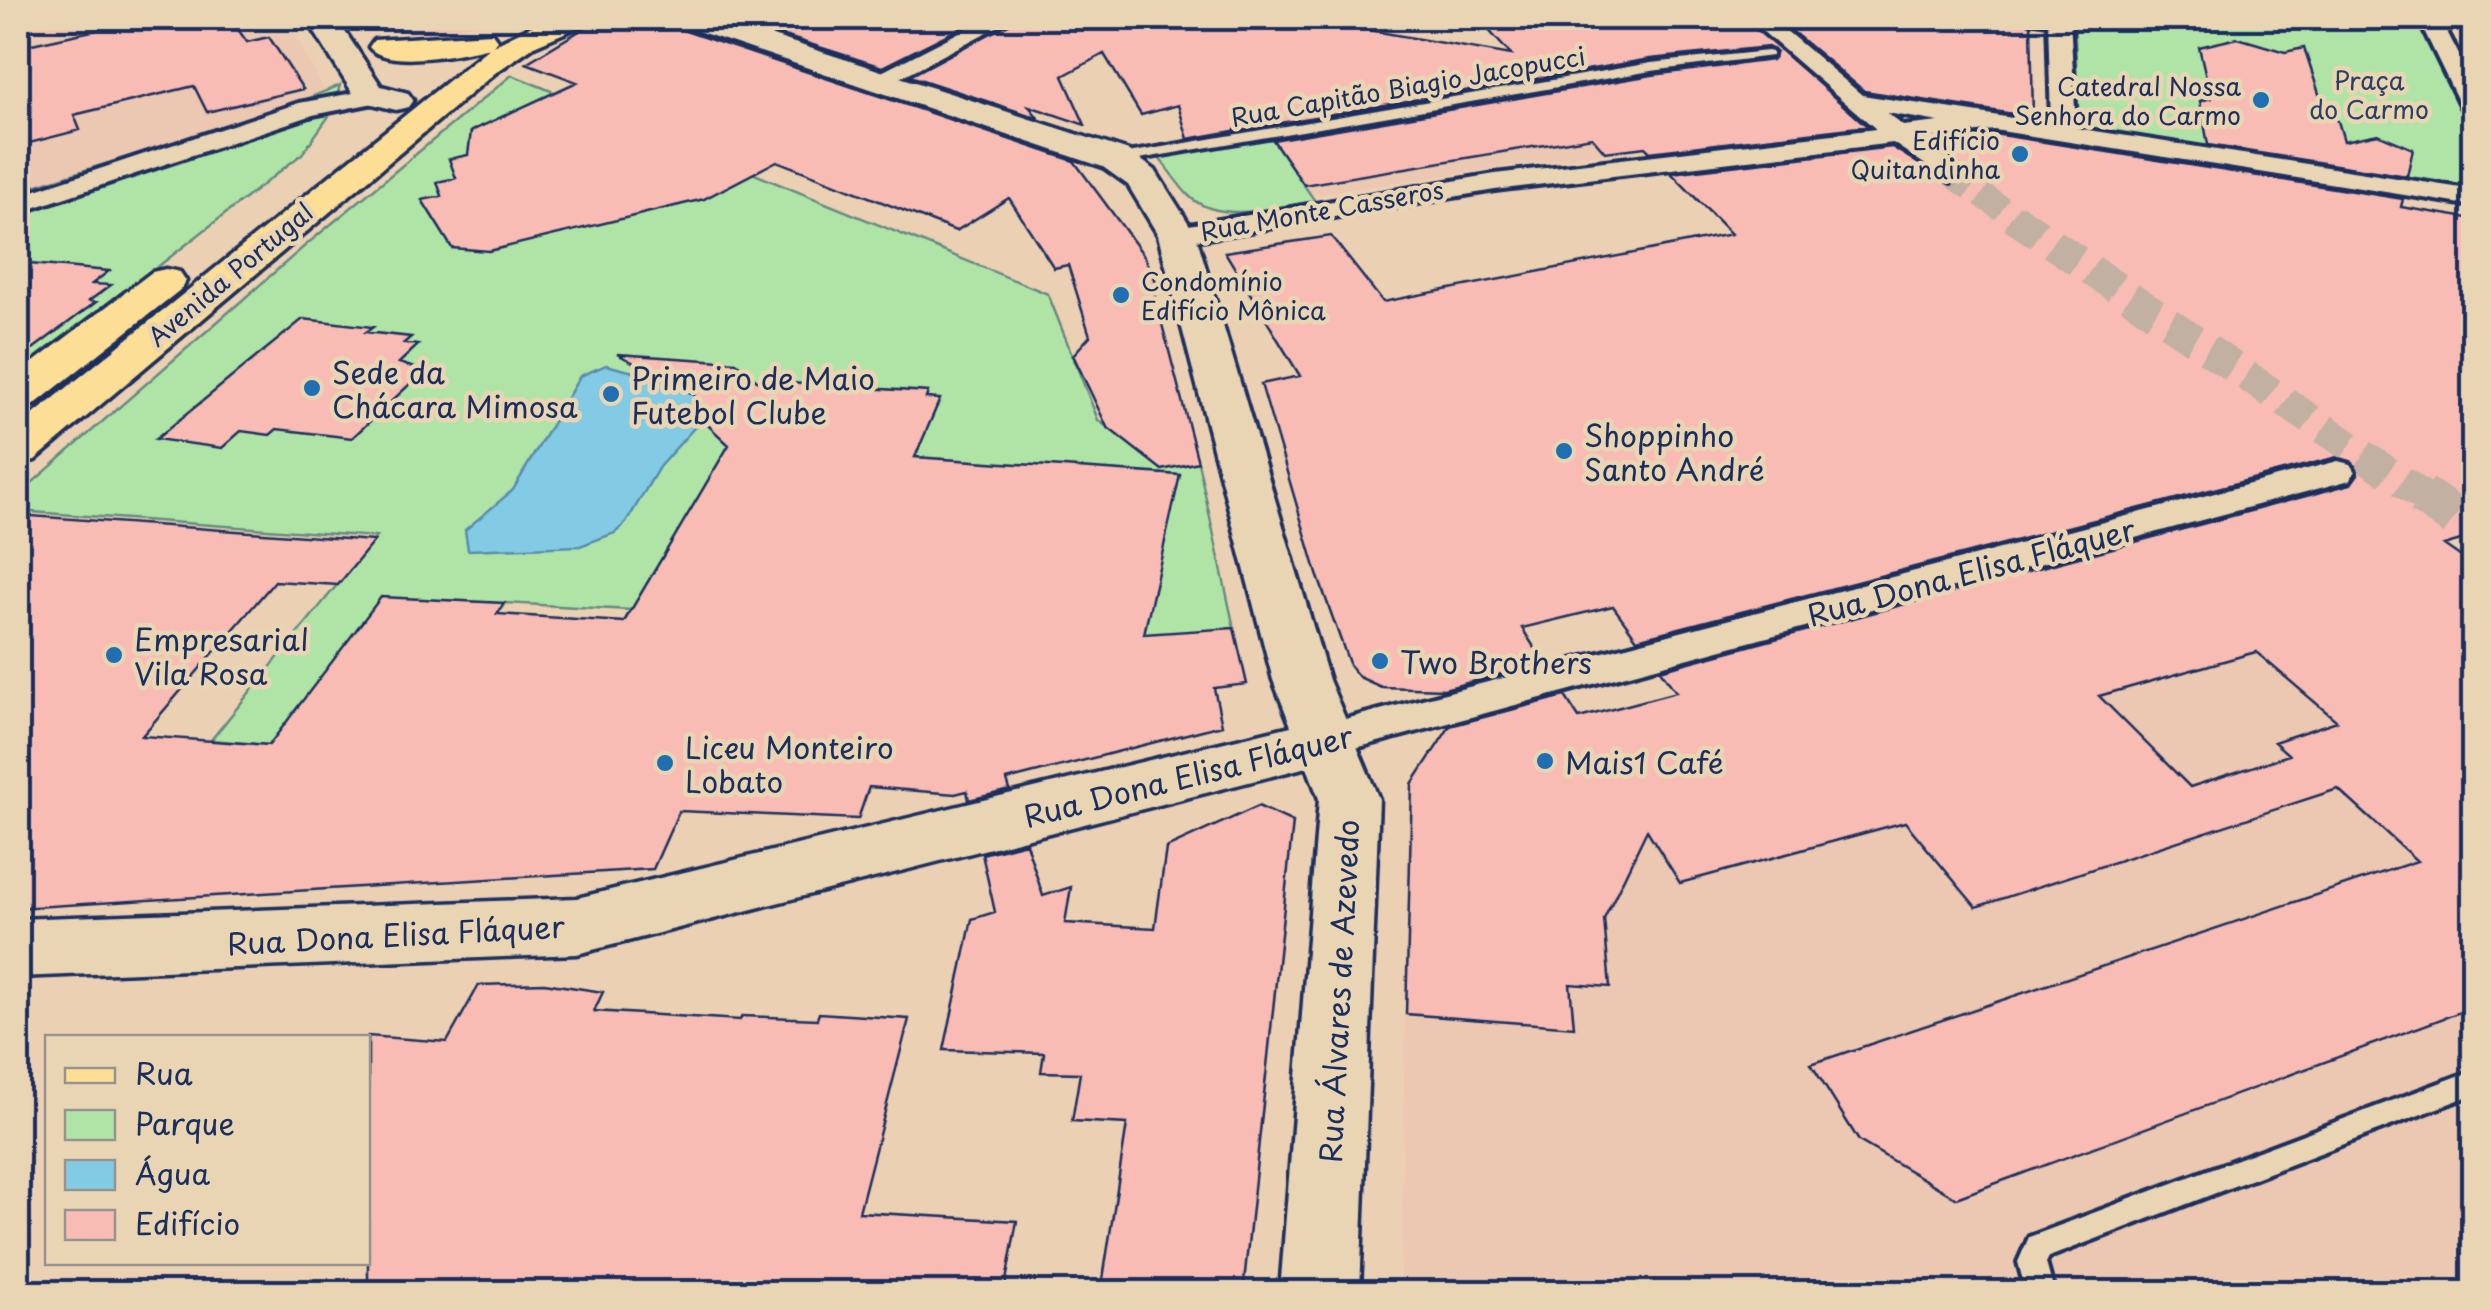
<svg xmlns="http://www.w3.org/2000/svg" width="2491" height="1310" font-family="'Playpen Sans',sans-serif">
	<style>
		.built { fill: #ecc7b1 }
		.green { fill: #b0e4a6; stroke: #668a82; stroke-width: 2.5 }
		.water { fill: #83cae4; stroke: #598cae; stroke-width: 2.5 }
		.building { fill: #f8bcb4; stroke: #1b2f5e; stroke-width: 2.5; fill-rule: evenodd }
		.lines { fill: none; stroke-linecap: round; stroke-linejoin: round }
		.street-tunnel-far2 { stroke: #c2b0a2; stroke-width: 25; stroke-dasharray: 25 12; stroke-linecap: butt }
		.street-tunnel-far1 { stroke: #c2b0a2; stroke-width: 31; stroke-dasharray: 31 16; stroke-linecap: butt }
		.street-tunnel { stroke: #c2b0a2; stroke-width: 40; stroke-dasharray: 40 20; stroke-linecap: butt }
		.lane-casing { stroke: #1b2f5e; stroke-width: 8 }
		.street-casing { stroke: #1b2f5e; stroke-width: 8 }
		.secondary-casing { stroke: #1b2f5e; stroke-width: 7 }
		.primary-casing { stroke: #1b2f5e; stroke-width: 7 }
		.lane { fill: #e9d5b3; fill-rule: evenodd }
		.street { fill: #e9d5b3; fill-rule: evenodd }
		.secondary { fill: #e9d5b3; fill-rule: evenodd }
		.primary { fill: #fdde96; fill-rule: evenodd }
		.poi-dot { fill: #1f6fb2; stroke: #e9d5b3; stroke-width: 4 }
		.labels { text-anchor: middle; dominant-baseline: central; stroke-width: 9; stroke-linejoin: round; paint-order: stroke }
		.far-park-label { font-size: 25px; fill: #2a4165; stroke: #e9d5b3 }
		.far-street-label { font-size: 25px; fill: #1b2f5e; stroke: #e9d5b3 }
		.far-poi-label { font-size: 25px; fill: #1b2f5e; stroke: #e9d5b3; text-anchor: end }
		.poi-label { font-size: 30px; fill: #1b2f5e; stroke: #e9d5b3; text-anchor: start }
		.street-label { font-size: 30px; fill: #1b2f5e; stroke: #e9d5b3 }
	</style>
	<rect width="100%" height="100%" fill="#ecd0b3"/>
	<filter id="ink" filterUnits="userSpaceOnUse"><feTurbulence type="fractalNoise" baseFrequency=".01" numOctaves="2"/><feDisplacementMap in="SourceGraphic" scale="20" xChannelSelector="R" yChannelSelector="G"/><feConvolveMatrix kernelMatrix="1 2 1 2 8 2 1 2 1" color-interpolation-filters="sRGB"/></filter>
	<g filter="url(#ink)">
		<!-- built -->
		<path class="built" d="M80 18H286L324 90 285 108 18 191V31Z
			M396 18H485L437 36H408Z
			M1770 56 1853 124 1605 152 1311 195 1270 136 1653 69Z
			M2362 489 2473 566V1292H1401L1408 829 1412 784 1568 721 1838 649Z"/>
		<!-- green -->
		<path class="green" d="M2074 18H2405L2420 24 2473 136V187L2079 127Z
			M512 75 1048 294 1098 420 1162 470 1198 462 1234 628 592 682 630 610 505 603 452 682 270 745 211 740 376 537 18 511V495L307 244Z
			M340 85 334 109 302 154 18 376V191L285 108Z
			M1270 136 1315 201C1279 207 1219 225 1189 196 1178 185 1169 170 1159 158Z"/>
		<!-- water -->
		<path class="water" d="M606 365 700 389 702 419 659 467 626 523 615 533 580 546 468 550 465 530 513 490 580 376Z"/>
		<!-- building -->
		<path class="building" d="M152 18H230L247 42 269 37 303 89 207 112 194 86 74 115 80 130 18 146V47Z
			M593 18H669L676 28 1074 161 1145 257 1158 286H1152L1198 462 1162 470 1107 427 1073 355 1090 336 1068 265 1054 268 1009 198 956 231 777 161 704 199 489 251 452 248 422 200 442 196 437 182 456 178 449 159 468 155 471 131 577 82 526 63 586 27Z
			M728 18H980L882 67Z
			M1017 18H1299L1511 55 1485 26 1600 18H1744L1867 126 1650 152 1645 147 1605 152 1592 137 1304 185 1273 140 1652 75 1772 60 1776 52 1768 47 1650 59 1263 126 1256 116 1233 131 1188 139 1178 105 1141 115 1104 54 1063 76 1085 125 1029 106 1038 118 910 76Z
			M1776 18H2012L2031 24 2033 117 1864 91Z
			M2238 38 2285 52 2304 48 2326 115 2338 121 2344 141 2378 134 2413 149 2407 176 2208 145 2200 101 2211 98 2199 47Z
			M1994 134 2403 199 2401 207 2474 219V536L2444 545 2474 566V1007L1956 1198 1859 1141 1811 1064 2417 861 2338 789 1976 907 1905 822 1680 883 1647 830 1604 919 1610 987 1570 984 1574 1027 1406 1014 1412 784 1450 726 1565 696 1579 718 1676 692 1660 670 2351 484 2358 474 2353 462 2337 457 1637 639 1613 606 1522 628 1544 663 1444 689 1381 687 1359 677 1350 666 1317 574 1261 384 1300 376 1225 252 1331 236 1383 302 1731 234 1671 173 1892 147 1953 185 1966 177V171L1930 142ZM2256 652 2337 721 2274 742 2289 755 2190 787 2099 696Z
			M18 263 109 271 92 284 111 285 89 301 96 302 18 360Z
			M303 319 373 327 366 332 411 337 404 343 418 345 399 363 424 371 352 438 277 429 270 435 241 431 222 448 156 439Z
			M617 354 736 362 758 381 928 392 926 398 940 399 915 457 1180 475 1144 634 1234 628 1247 684 1214 688 1222 725 1007 780 1010 790 969 800 967 791 955 794 869 787 858 819 679 811 653 869 18 908V515L374 541 338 585 275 581 142 736 269 745 381 597 504 603 497 614 624 622 729 445 697 415 695 395Z
			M1258 806 1293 822 1243 1292H1101L1127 1124 1072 1121 1080 1073 1041 1072 1044 1053 944 1050 972 919 995 912 982 854 1026 843 1043 896 1071 887 1065 923 1155 928 1166 848Z
			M544 983 603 992 594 1011 740 1020 742 1016 817 1019 819 1013 909 1019 859 1212 1017 1221 1004 1292 962 1289 961 1292H368V1036L447 1042 479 985Z"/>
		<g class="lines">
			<!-- street-tunnel-far2 -->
			<path class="street-tunnel-far2" d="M1951 174 2017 219"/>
			<!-- street-tunnel-far1 -->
			<path class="street-tunnel-far1" d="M2013 217 2426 498"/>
			<!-- street-tunnel -->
			<path class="street-tunnel" d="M2422 495 2474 531"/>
			<!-- lane casing -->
			<g class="lane-casing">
				<path id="lane" d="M2016 18H2049L2066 22 2060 25Z
					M1768 51 1772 52V56L1651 71 1116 163 1109 159 1116 155 1651 63Z
					M2474 1070V1094L2049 1257 2046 1263 2054 1292H2026L2018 1262 2029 1237Z"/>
			</g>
			<!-- street casing -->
			<g class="street-casing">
				<path id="street" d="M987 18H1014L886 85H870L866 80Z
					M1747 18H1771L1862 95 2051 124 2048 18H2070L2076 128 2474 190V206L1994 130 1921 139 1964 174 1951 182 1893 143 1495 190 1177 243 1163 235 1177 227 1495 174 1876 129ZM1887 113 1939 122 1903 126Z
					M2418 18H2440L2474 84V116L2462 109Z
					M375 89 384 91 387 96 384 101 313 115 18 213V196L299 103Z
					M2338 461 2350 464 2355 472 2350 480 1326 756 1311 751 1305 740 1311 729 1326 724Z"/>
			</g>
			<!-- secondary casing -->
			<g class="secondary-casing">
				<path id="secondary" d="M306 18H336L381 86 408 93 413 100 408 107 396 110 357 100Z
					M673 18H717L1129 151 1155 170 1196 235 1329 680 1379 799 1360 1292H1280L1319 799 1307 767 577 954 18 977V919L577 898 1291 726 1273 680 1158 235 1128 185 1103 167 677 24Z
					M2428 18H2474V30L2432 24Z"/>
			</g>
			<!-- primary casing -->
			<g class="primary-casing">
				<path id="primary" d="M548 18H589L585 24 534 46 495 73 35 460 18 464V427L490 47C465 53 386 70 369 47L374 40 492 33 497 40 493 45Z
					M166 269 180 272 186 281 180 290 34 405 18 408V374L152 272Z"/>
			</g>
			<!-- lane -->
			<use href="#lane" class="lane"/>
			<!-- street -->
			<use href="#street" class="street"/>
			<!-- secondary -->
			<use href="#secondary" class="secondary"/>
			<!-- primary -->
			<use href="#primary" class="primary"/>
		</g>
	</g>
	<!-- markers -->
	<g class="poi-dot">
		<circle cx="2261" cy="100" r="10"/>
		<circle cx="2020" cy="154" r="10"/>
		<circle cx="1121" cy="295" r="10"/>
		<circle cx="312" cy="388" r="10"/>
		<circle cx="611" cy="394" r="10"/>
		<circle cx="1564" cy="451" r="10"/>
		<circle cx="114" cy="655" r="10"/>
		<circle cx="1380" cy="661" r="10"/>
		<circle cx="1545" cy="761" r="10"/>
		<circle cx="665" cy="763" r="10"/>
	</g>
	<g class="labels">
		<!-- far-park labels -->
		<g class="far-park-label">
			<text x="2369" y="80">Praça<tspan x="2369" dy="29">do Carmo</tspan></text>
		</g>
		<!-- far-street labels -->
		<g class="far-street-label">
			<text transform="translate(1408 86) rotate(-10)">Rua Capitão Biagio Jacopucci</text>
			<text transform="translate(1322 210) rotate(-10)">Rua Monte Casseros</text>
			<text transform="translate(230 274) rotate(-40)">Avenida Portugal</text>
		</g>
		<!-- far-poi labels -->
		<g class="far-poi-label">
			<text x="2241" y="86">Catedral Nossa<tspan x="2241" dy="29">Senhora do Carmo</tspan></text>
			<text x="2000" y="140">Edifício<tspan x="2000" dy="29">Quitandinha</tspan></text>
			<text x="1141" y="281" text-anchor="start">Condomínio<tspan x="1141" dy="29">Edifício Mônica</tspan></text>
		</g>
		<!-- poi labels -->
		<g class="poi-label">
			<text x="332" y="371">Sede da<tspan x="332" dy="34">Chácara Mimosa</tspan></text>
			<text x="631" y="377">Primeiro de Maio<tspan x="631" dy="34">Futebol Clube</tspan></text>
			<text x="1584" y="434">Shoppinho<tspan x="1584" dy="34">Santo André</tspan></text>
			<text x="134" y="638">Empresarial<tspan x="134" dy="34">Vila Rosa</tspan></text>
			<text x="1400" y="661">Two Brothers</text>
			<text x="685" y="746">Liceu Monteiro<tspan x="685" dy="34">Lobato</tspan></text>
			<text x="1565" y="761">Mais1 Café</text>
		</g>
		<!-- street labels -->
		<g class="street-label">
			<text transform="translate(1971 571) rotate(-15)">Rua Dona Elisa Fláquer</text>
			<text transform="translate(1188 775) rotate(-14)">Rua Dona Elisa Fláquer</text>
			<text transform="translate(396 934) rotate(-3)">Rua Dona Elisa Fláquer</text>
			<text transform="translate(1338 991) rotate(-87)">Rua Álvares de Azevedo</text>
		</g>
	</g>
	<!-- margin -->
	<rect width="2491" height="1310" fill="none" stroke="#e9d5b3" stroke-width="60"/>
	<rect x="30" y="30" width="2431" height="1250" fill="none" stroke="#1b2f5e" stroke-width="4" filter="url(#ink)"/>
	<!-- legend -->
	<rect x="45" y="1035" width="325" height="230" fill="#e9d5b3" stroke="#979391" stroke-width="2.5"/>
	<rect x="65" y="1068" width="50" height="15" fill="#fdde96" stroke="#979391" stroke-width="2.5"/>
	<text x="135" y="1085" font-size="30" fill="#1b2f5e">Rua</text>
	<rect x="65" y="1110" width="50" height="30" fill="#b0e4a6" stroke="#979391" stroke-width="2.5"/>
	<text x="135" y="1135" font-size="30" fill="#1b2f5e">Parque</text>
	<rect x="65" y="1160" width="50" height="30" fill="#83cae4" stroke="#979391" stroke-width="2.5"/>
	<text x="135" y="1185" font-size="30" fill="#1b2f5e">Água</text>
	<rect x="65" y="1210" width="50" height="30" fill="#f8bcb4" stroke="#979391" stroke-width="2.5"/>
	<text x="135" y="1235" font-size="30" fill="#1b2f5e">Edifício</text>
</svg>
